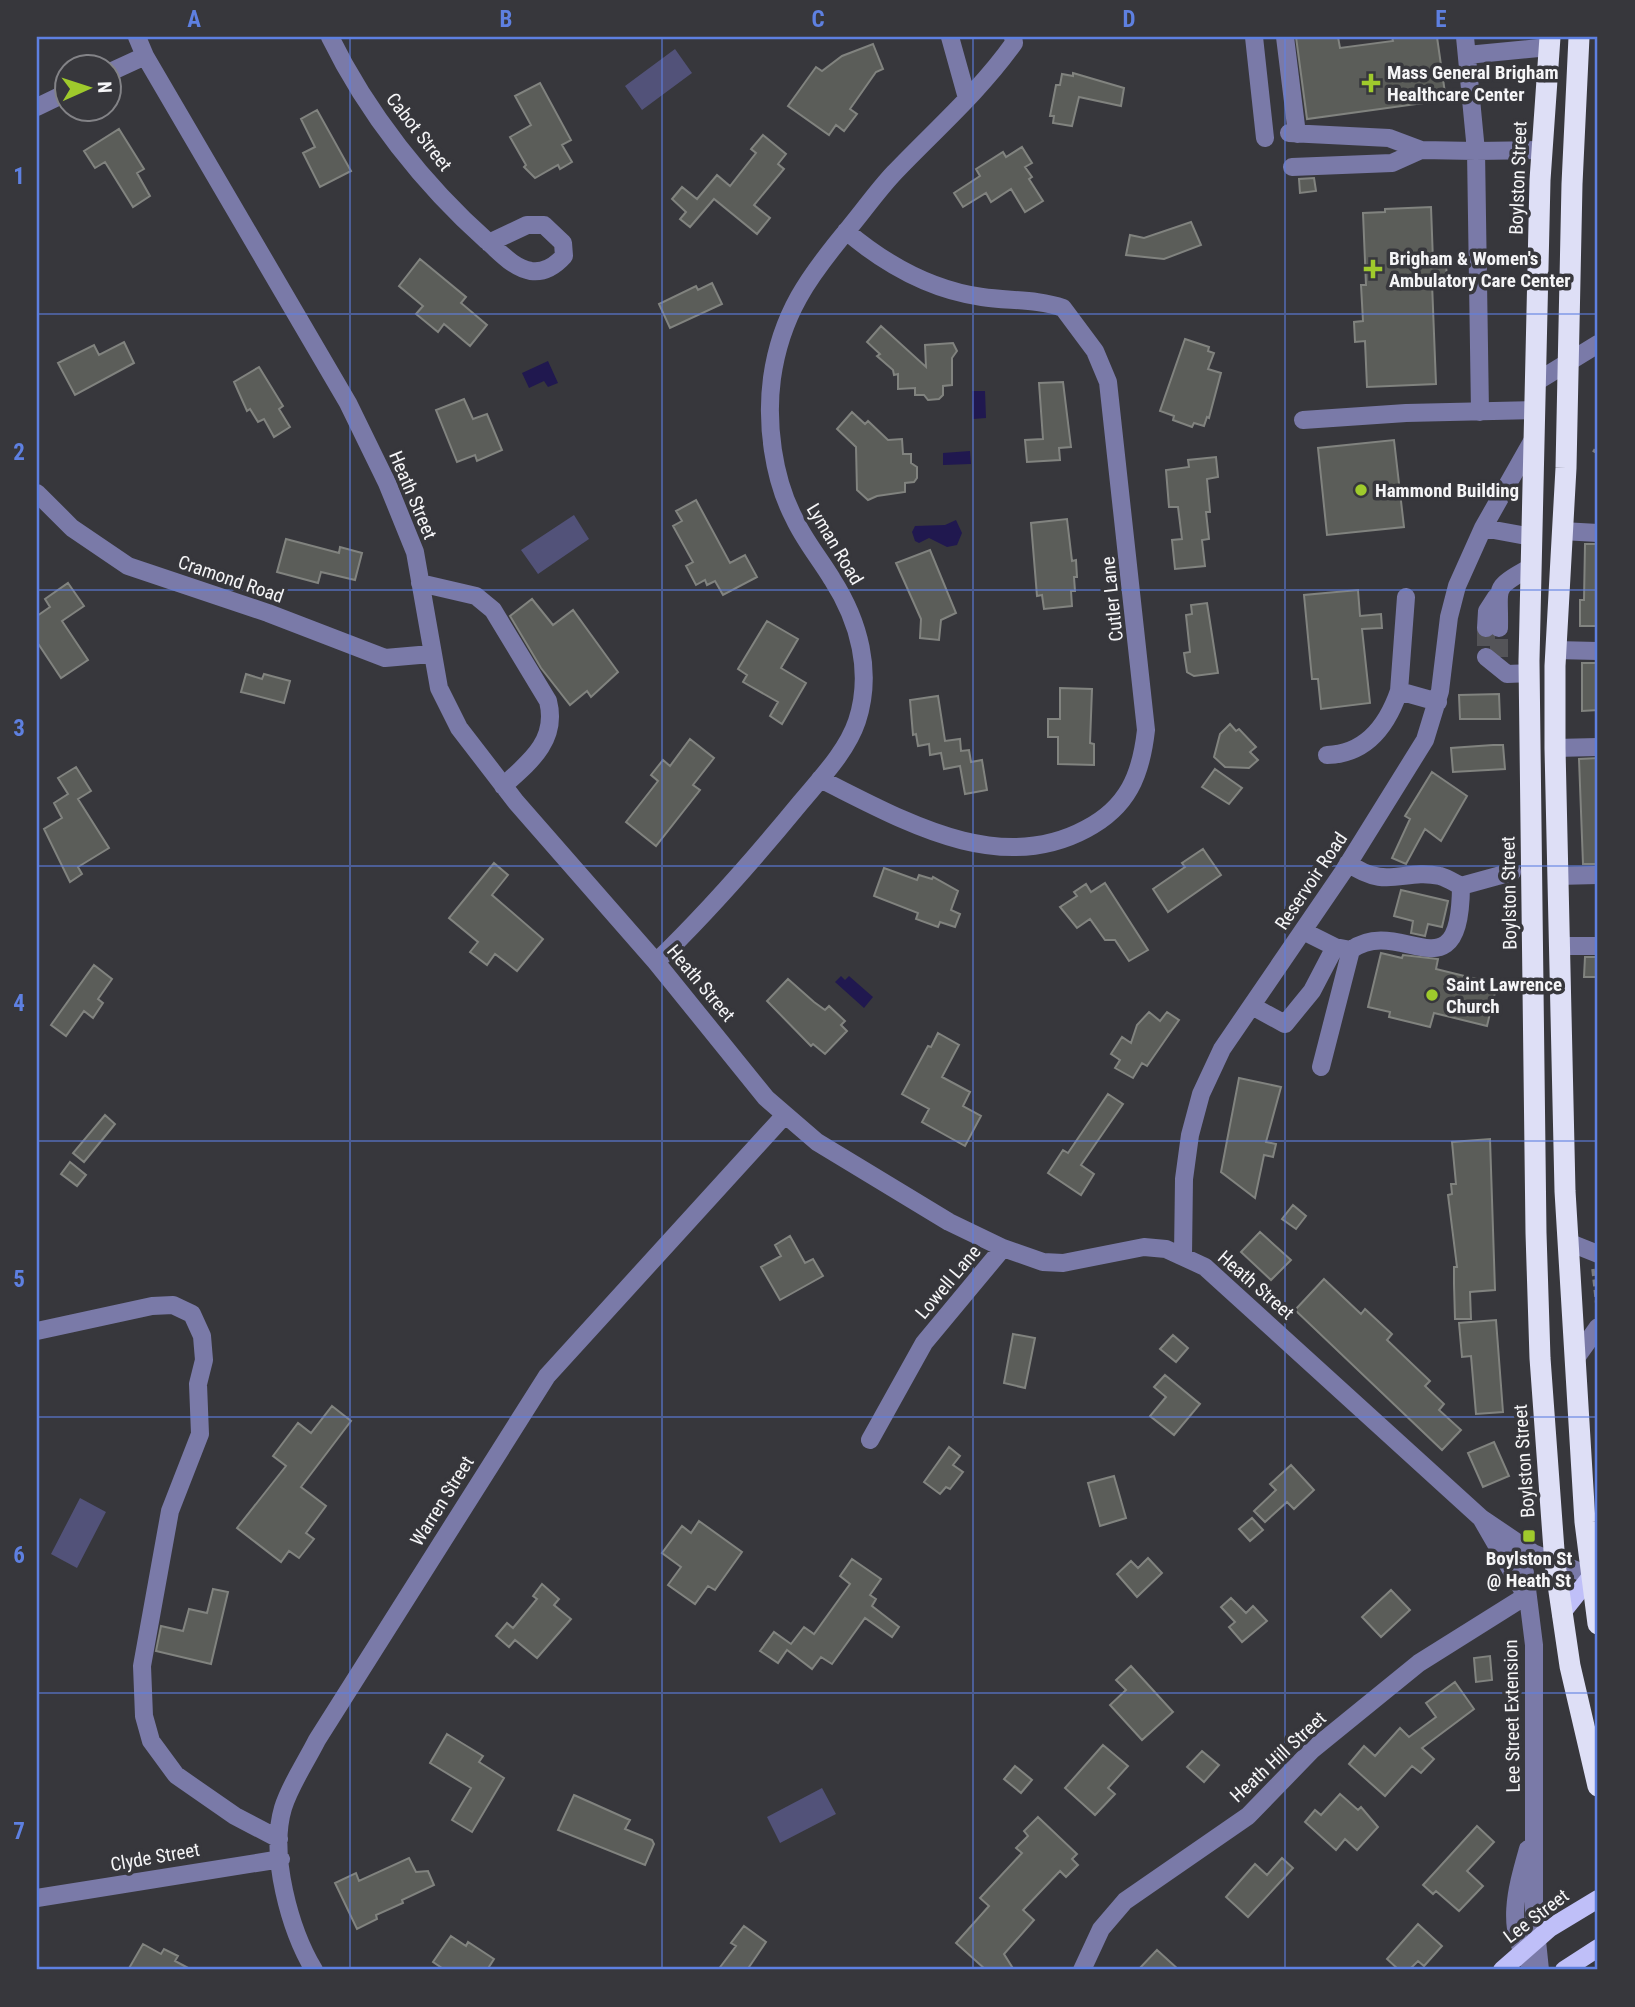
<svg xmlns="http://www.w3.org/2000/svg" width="1635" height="2007" font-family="'Roboto Condensed',sans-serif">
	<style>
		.green { fill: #525279 }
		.water { fill: #20184f }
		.building { fill: #5b5d59; stroke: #81837f; stroke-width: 2 }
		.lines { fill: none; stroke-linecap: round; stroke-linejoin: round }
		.minor-tunnel { stroke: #545458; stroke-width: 18; stroke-dasharray: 18 9; stroke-linecap: butt }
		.path { stroke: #7c7c7f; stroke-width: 3.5; stroke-dasharray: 7 3.5; stroke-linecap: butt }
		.minor { stroke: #7a7aa8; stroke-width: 18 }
		.major { stroke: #bfbff8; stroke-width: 18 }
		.highway { stroke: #dedff6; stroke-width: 21 }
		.grid { fill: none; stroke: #5e80e1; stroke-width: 2; stroke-opacity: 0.55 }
		.poi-dot { fill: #9fca2c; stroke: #37373c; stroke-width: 2.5 }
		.labels { text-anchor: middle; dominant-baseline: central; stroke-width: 7; stroke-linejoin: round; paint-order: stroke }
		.poi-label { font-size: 19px; font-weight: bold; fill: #f5f5f7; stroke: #37373c; text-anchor: start }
		.street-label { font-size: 19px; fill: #f5f5f7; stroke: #37373c }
		.neatline { fill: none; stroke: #5e80e1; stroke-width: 2.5 }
		.grid-label { font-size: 23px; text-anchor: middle; font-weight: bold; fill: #5e80e1 }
	</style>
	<rect width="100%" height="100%" fill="#37373c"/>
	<!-- green -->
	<path class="green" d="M675 49 692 73 642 110 625 86Z
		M574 515 589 539 538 574 521 550Z
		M80 1498 106 1512 77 1568 51 1554Z
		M822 1788 836 1814 780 1843 767 1817Z"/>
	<!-- water -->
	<path class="water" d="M548 361 558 383 548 387 544 381 529 388 522 373Z
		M972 391H985L986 418 973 419Z
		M970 451 971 464 943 465V453Z
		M956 520 962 533 957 545 947 547 929 538 919 543 915 541 912 532 915 526 945 525Z
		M841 976 845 980 849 976 873 997 864 1008 835 982Z"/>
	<!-- building -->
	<path class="building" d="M1296 37H1338L1340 48 1393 41 1392 37H1437L1446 100 1307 119Z
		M873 44 883 69 876 72 850 109 857 114 844 131 836 125 829 135 788 106 816 67 822 71 842 56Z
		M1073 73 1124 88 1121 106 1079 97 1072 126 1053 123 1054 116H1050L1056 85H1060L1062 74 1073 76Z
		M540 83 571 140 562 145 572 162 560 169 558 165 535 178 524 167 526 165 510 137 531 125 515 96Z
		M317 110 351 171 320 187 303 153 315 147 301 119Z
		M119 129 144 169 137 173 150 196 133 207 105 162 95 168 84 151Z
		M763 135 786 154 778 164 784 169 754 205 770 218 757 234 714 199 690 227 680 219 686 212 672 199 682 187 697 199 717 175 730 186 756 153 751 149Z
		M1022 147 1032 163 1025 167 1032 177 1029 179 1043 201 1025 212 1011 189 991 202 986 193 963 207 954 193 980 176 976 169 1003 152 1006 157Z
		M1314 178 1316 191 1300 193 1299 179Z
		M1431 207 1433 261H1446L1447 283H1432L1436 384 1367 387 1365 341 1355 342 1354 322 1363 321 1361 285H1366L1363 213 1385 212V209Z
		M1191 222 1201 245 1164 259 1126 255 1130 235 1144 238Z
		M420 259 466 297 461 303 487 325 470 346 444 324 438 332 416 314 423 306 399 286Z
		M712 283 722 304 670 328 659 304 696 286 698 290Z
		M881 326 926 367 925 345 953 343 957 351 952 358V385L943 386V395L939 399 928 400 924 395H915V388L898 389V374L894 375 893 370 877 356 880 354 867 342Z
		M1185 339 1209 347 1208 351 1214 353 1208 369 1221 373 1209 418 1207 417 1204 426 1194 423 1192 427 1173 420 1174 416 1160 411Z
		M124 342 134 363 75 395 58 363 94 345 99 355Z
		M259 367 283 406 279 409 290 427 274 437 264 419 258 422 250 409 247 411 234 382Z
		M1063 382 1071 447 1059 448 1060 460 1027 462 1025 440 1043 439 1039 383Z
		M464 399 473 419 487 414 502 450 477 461 475 455 457 462 436 410Z
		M852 412 865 424 868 421 888 440 902 439 903 454H911V463L917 467V478L914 482 905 483V492L877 496 868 500 857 490 856 447 837 429Z
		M1394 440 1404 527 1327 535 1318 448Z
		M1216 457 1218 477 1207 479 1210 512H1206L1209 539 1202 540 1205 566 1175 569 1172 540 1182 539 1178 507H1169L1166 470 1189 467 1188 460Z
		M696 500 730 563 745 555 757 577 723 595 715 581 707 585 705 580 696 585 686 566 693 562 673 526 682 521 676 511Z
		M1067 519 1072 561 1076 560 1077 577H1074L1075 591H1071L1072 606 1044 609 1042 595 1037 596 1031 523Z
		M286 539 339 553 340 547 362 553 355 580 321 572 318 583 277 572Z
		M1585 544H1598V626H1580V600H1584Z
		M930 550 956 613 941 620 939 640 920 638 921 619 896 563Z
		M68 583 84 606 62 621 88 660 61 678 37 642V616L50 607 45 599Z
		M1358 590 1360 616 1381 614 1382 628 1362 629 1370 703 1321 709 1318 679H1312L1304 595Z
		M532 599 553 625 573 610 618 672 591 697 587 691 570 705 541 668 510 616Z
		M1207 603 1218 673 1194 676 1187 672 1184 653 1190 652 1186 615 1192 614 1191 605Z
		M767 621 798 639 781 668 806 683 782 724 770 716 778 702 743 682 747 675 738 669Z
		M1582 663H1598V710L1582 711Z
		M246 674 262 679 264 674 290 681 284 703 241 692Z
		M1060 688 1092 689 1090 743 1094 744V765L1058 764V737H1048V719H1060Z
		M1499 694 1500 719H1460L1459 695Z
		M938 696 945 741 960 739 961 751 969 750 971 762 982 760 987 790 965 794 960 766 944 769 941 753 930 755 929 744 918 746 916 734 913 735 910 700Z
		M1230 724 1236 731 1239 729 1256 747 1250 752 1258 760 1249 768 1225 767 1214 757 1220 734Z
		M690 739 714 758 693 785 700 790 656 846 626 822 658 781 651 775 663 760 670 766Z
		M1493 745H1503L1505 769 1453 772 1451 748Z
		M1598 758V864H1583L1579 759Z
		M76 767 91 791 78 799 109 848 78 867 82 874 70 882 44 829 62 818 54 803 68 794 58 778Z
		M1215 769 1242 788 1229 804 1202 787Z
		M1432 772 1467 796 1441 841 1425 829 1406 864 1392 858 1410 819 1405 816Z
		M1203 849 1221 875 1168 912 1153 889 1185 867 1182 863Z
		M494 863 508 875 492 895 543 939 517 971 495 954 487 965 470 952 478 942 449 918Z
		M884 868 917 880 919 875 932 879 933 877 958 891 951 910 960 914 955 927 940 922 938 927 916 919 918 913 874 896Z
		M1105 883 1148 950 1129 961 1115 940H1105L1090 919 1077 928 1060 907 1077 896 1074 892 1086 884 1091 892Z
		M1401 890 1448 901 1442 927 1428 924 1425 936 1411 933 1413 921 1394 916Z
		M1381 953 1402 958 1403 955 1438 959 1436 969 1497 984 1487 1026 1434 1013 1430 1027 1389 1017 1390 1012 1368 1007Z
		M1585 957H1598V977H1584Z
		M94 965 112 979 98 999 103 1003 93 1018 84 1011 66 1036 51 1025Z
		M788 979 814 1002 825 1010 829 1006 845 1021 841 1025 847 1031 825 1054 813 1044 811 1046 767 1001Z
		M1149 1012 1160 1021 1167 1012 1179 1020 1147 1066 1142 1063 1133 1078 1115 1068 1120 1060 1111 1054 1122 1037 1131 1043 1137 1025Z
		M938 1033 959 1045 942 1077 970 1092 963 1106 981 1116 965 1146 922 1122 929 1109 902 1094 928 1046 931 1047Z
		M1239 1078 1281 1087 1266 1142 1276 1144 1273 1157 1264 1155 1255 1198 1221 1172Z
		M1108 1094 1123 1104 1081 1165 1094 1174 1081 1195 1048 1173 1063 1150 1068 1153Z
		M105 1115 115 1124 84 1162 73 1153Z
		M1490 1139 1495 1290 1470 1292 1471 1319H1455L1454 1284V1267H1457L1448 1195 1452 1194 1451 1184H1456L1452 1142Z
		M70 1162 86 1175 77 1186 61 1174Z
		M1293 1205 1306 1216 1296 1229 1282 1219Z
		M1260 1232 1291 1260 1271 1280 1241 1252Z
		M790 1236 805 1263 813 1259 823 1276 780 1300 761 1267 781 1256 775 1245Z
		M1324 1279 1361 1314 1365 1309 1392 1334 1387 1340 1430 1381 1425 1386 1444 1404 1439 1410 1461 1430 1442 1450 1295 1310Z
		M1496 1320 1503 1412 1476 1414 1471 1356 1462 1357 1459 1323Z
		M1013 1334 1035 1338 1025 1388 1004 1383Z
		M1173 1335 1188 1348 1176 1362 1160 1349Z
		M1165 1375 1200 1404 1174 1435 1150 1416 1166 1397 1154 1387Z
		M332 1406 351 1421 301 1487 326 1506 306 1533 314 1539 299 1558 289 1551 281 1562 237 1528 286 1466 273 1456 298 1423 311 1433Z
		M1494 1442 1509 1476 1483 1487 1468 1453Z
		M949 1447 960 1456 953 1465 963 1472 950 1489 946 1487 940 1494 924 1482Z
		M1291 1465 1314 1490 1294 1509 1287 1502 1265 1522 1254 1511 1276 1490 1270 1484Z
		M1114 1476 1126 1518 1100 1526 1088 1483Z
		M1252 1518 1263 1530 1250 1541 1239 1529Z
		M699 1521 742 1552 715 1590 708 1586 695 1604 668 1585 681 1567 662 1553 682 1526 691 1533Z
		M1148 1558 1162 1573 1137 1597 1117 1574 1131 1561 1138 1568Z
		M852 1559 881 1579 870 1595 876 1599 872 1606 899 1627 892 1637 865 1618 832 1664 821 1657 812 1669 787 1650 778 1663 760 1651 774 1632 791 1644 804 1627 814 1634 850 1584 840 1576Z
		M542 1584 559 1599 554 1605 571 1619 537 1658 515 1640 509 1647 496 1636 507 1623 513 1628 537 1599 533 1596Z
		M213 1589 228 1592 211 1664 156 1651 161 1626 183 1631 189 1609 207 1613Z
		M1391 1590 1410 1610 1381 1637 1362 1617Z
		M1231 1598 1246 1613 1253 1606 1267 1621 1242 1642 1229 1627 1235 1622 1221 1607Z
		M1490 1656 1492 1680 1476 1682 1474 1658Z
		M1131 1666 1173 1712 1142 1740 1110 1705 1126 1690 1116 1680Z
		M1455 1682 1474 1709 1422 1748 1434 1759 1421 1773 1412 1766 1385 1796 1349 1764 1364 1746 1375 1756 1400 1728 1409 1737 1436 1717 1426 1703Z
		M447 1734 483 1756 479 1762 504 1778 472 1832 452 1820 471 1788 430 1763Z
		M1103 1745 1128 1766 1108 1788 1115 1794 1095 1815 1065 1788Z
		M1202 1751 1219 1765 1204 1782 1187 1767Z
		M1015 1766 1032 1780 1021 1793 1004 1779Z
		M1340 1794 1358 1810 1361 1807 1378 1827 1357 1850 1345 1839 1336 1850 1305 1822 1315 1810 1321 1815Z
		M574 1795 630 1820 625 1829 652 1840 654 1844 645 1865 558 1830Z
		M1038 1817 1077 1854 1072 1859 1078 1865 1066 1877 1060 1871 1023 1910 1034 1920 1004 1954 1014 1970H986L956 1943 989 1906 980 1898 1022 1853 1016 1848 1028 1836 1024 1831Z
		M1477 1826 1494 1842 1467 1871 1483 1886 1459 1911 1436 1891 1433 1894 1423 1885Z
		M409 1858 416 1872 428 1871 434 1885 402 1900 403 1903 376 1915 377 1919 357 1929 335 1883 356 1873 359 1881Z
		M1282 1858 1293 1868 1248 1917 1226 1897 1255 1864 1267 1875Z
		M1418 1924 1442 1946 1424 1966 1418 1961 1409 1970H1399L1387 1959Z
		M744 1926 766 1942 747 1970H718L736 1946 731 1943Z
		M451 1936 466 1946 468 1942 494 1959 487 1970H445L433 1962Z
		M143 1944 161 1954 164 1949 178 1956 175 1961 192 1970H128Z
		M1157 1950 1179 1970H1138Z"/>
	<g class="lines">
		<!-- minor-tunnel -->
		<path class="minor-tunnel" d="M1486 628V657
			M1499 657V628"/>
		<!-- path -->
		<path class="path" d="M1593 450 1598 453
			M1593 1269 1597 1306"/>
		<!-- minor -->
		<path class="minor" d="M137 37 145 56 348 403 387 483 415 552 439 688 459 728 516 802 656 962 766 1098 817 1142 949 1222 1003 1248 1043 1262 1063 1263 1144 1247 1166 1249 1205 1267 1481 1518 1533 1553 1591 1576
			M330 37C367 113 424 185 487 241 500 252 513 268 531 271 545 273 555 266 564 256L563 243 544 225H527L489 243
			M950 37 967 98
			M1254 37 1265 138
			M1285 37 1297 134
			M1465 37 1476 151 1541 150
			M1467 55 1549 47
			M108 73 145 56
			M37 107 66 93
			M1289 133 1389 138 1421 150 1476 151 1480 412
			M1292 167 1392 163 1421 150
			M1536 382 1598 344
			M1303 420 1406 413 1535 410
			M37 493 72 528 128 566 268 613 385 658 431 654
			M1483 528 1532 537
			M1562 531 1598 533
			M420 583 476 596 493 610 548 701C558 740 530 762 503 786
			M1406 597 1399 691 1438 702
			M1486 628 1487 611 1496 597
			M1499 628C1500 586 1491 589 1531 567
			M1555 650 1598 651
			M1486 657 1507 674 1529 673
			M1555 748 1598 747
			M1327 755C1366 754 1387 726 1399 691
			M820 779C901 819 997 877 1086 829 1128 807 1141 775 1146 730L1108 382 1095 351 1063 308C1038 299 1009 301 982 297 932 290 885 264 846 231
			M1348 863C1387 891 1403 868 1440 876 1447 878 1455 883 1461 886 1460 1001 1401 914 1351 950
			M1557 876 1598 875
			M1461 886 1512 872
			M1303 931 1335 947 1351 950 1321 1067
			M1559 946H1598
			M656 962C708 912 755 858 801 802 821 778 847 751 857 721 873 672 859 621 832 579 820 559 804 540 794 518 773 478 766 423 772 378 781 314 809 276 849 228 864 210 878 190 894 173 935 130 980 91 1014 43L1013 37
			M1252 1006 1285 1024 1312 991 1335 947
			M1568 1242 1598 1254
			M1183 1255 1184 1179 1190 1135 1201 1094 1222 1049 1343 872 1425 740 1440 691 1449 617 1457 586 1483 528 1535 436
			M37 1331 152 1306 173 1305 192 1314 202 1336 204 1360 198 1384 200 1434 170 1511 142 1666 144 1716 151 1741 176 1775 235 1816 279 1839
			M1576 1358 1598 1327
			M870 1440 924 1343 1003 1248
			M1481 1518 1526 1596
			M1512 1541 1525 1573 1534 1645V1912L1540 1970
			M1528 1849C1517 1888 1505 1927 1529 1963
			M37 1898 281 1859
			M314 1970C290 1930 269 1855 283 1808 290 1785 306 1762 317 1740L547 1376 784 1116
			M1082 1970 1101 1929 1125 1901 1248 1816 1312 1750 1419 1663 1526 1596"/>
		<!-- major -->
		<path class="major" d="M1561 1614 1596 1570
			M1502 1970 1550 1928 1598 1899
			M1564 1970 1598 1948"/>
		<!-- highway -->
		<path class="highway" d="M1550 37 1540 180 1529 661 1536 1233 1540 1358 1555 1564 1570 1666 1598 1786
			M1579 37 1572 184 1566 468 1555 666V748L1565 1191 1585 1522 1598 1624"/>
	</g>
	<!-- grid -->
	<path class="grid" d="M350 37V1970M662 37V1970M973 37V1970M1285 37V1970M37 314H1598M37 590H1598M37 866H1598M37 1141H1598M37 1417H1598M37 1693H1598"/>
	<!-- markers -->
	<g class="poi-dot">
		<path d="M1367.5 72.5h7v7h7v7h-7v7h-7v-7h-7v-7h7z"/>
		<path d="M1369.5 258.5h7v7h7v7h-7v7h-7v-7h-7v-7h7z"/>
		<circle cx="1361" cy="490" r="7"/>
		<circle cx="1432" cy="995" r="7"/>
		<rect x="1522" y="1529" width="14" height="14" rx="3.5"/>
	</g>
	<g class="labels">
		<!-- poi labels -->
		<g class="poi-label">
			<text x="1387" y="72">Mass General Brigham<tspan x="1387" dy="22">Healthcare Center</tspan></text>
			<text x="1389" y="258">Brigham &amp; Women's<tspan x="1389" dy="22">Ambulatory Care Center</tspan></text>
			<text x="1375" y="490">Hammond Building</text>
			<text x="1446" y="984">Saint Lawrence<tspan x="1446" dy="22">Church</tspan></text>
			<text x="1529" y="1558" text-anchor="middle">Boylston St<tspan x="1529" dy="22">@ Heath St</tspan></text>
		</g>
		<!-- street labels -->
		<g class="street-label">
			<text transform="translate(419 132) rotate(52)">Cabot Street</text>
			<text transform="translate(1518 178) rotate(-88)">Boylston Street</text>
			<text transform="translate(413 495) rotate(67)">Heath Street</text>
			<text transform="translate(835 544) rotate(59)">Lyman Road</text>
			<text transform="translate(231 579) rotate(19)">Cramond Road</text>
			<text transform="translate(1112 599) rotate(-96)">Cutler Lane</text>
			<text transform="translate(1311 881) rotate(-56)">Reservoir Road</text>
			<text transform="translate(1509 893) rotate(-91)">Boylston Street</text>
			<text transform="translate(701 983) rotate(50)">Heath Street</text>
			<text transform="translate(948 1282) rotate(-50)">Lowell Lane</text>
			<text transform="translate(1256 1285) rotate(41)">Heath Street</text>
			<text transform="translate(1524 1461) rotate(-94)">Boylston Street</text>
			<text transform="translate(442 1501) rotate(-58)">Warren Street</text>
			<text transform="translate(1512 1716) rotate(-91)">Lee Street Extension</text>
			<text transform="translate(1278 1757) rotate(-43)">Heath Hill Street</text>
			<text transform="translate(155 1857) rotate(-10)">Clyde Street</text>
			<text transform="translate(1536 1916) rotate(-37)">Lee Street</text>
		</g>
	</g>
	<!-- border -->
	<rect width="1635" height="2007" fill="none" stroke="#37373c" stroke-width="77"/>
	<!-- north arrow -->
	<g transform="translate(88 88) rotate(87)"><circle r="33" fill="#37373c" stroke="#838387" stroke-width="2"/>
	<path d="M0-5L12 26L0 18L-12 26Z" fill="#9fca2c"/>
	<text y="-10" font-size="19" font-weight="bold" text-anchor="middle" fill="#f5f5f7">N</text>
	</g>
	<rect x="38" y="38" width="1558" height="1930" class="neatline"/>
	<g class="grid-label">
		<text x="194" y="27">A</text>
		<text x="506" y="27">B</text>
		<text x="818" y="27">C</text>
		<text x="1129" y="27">D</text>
		<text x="1441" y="27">E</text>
		<text x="19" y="184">1</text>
		<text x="19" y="460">2</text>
		<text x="19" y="736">3</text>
		<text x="19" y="1011">4</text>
		<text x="19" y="1287">5</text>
		<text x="19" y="1563">6</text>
		<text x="19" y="1839">7</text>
	</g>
</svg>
